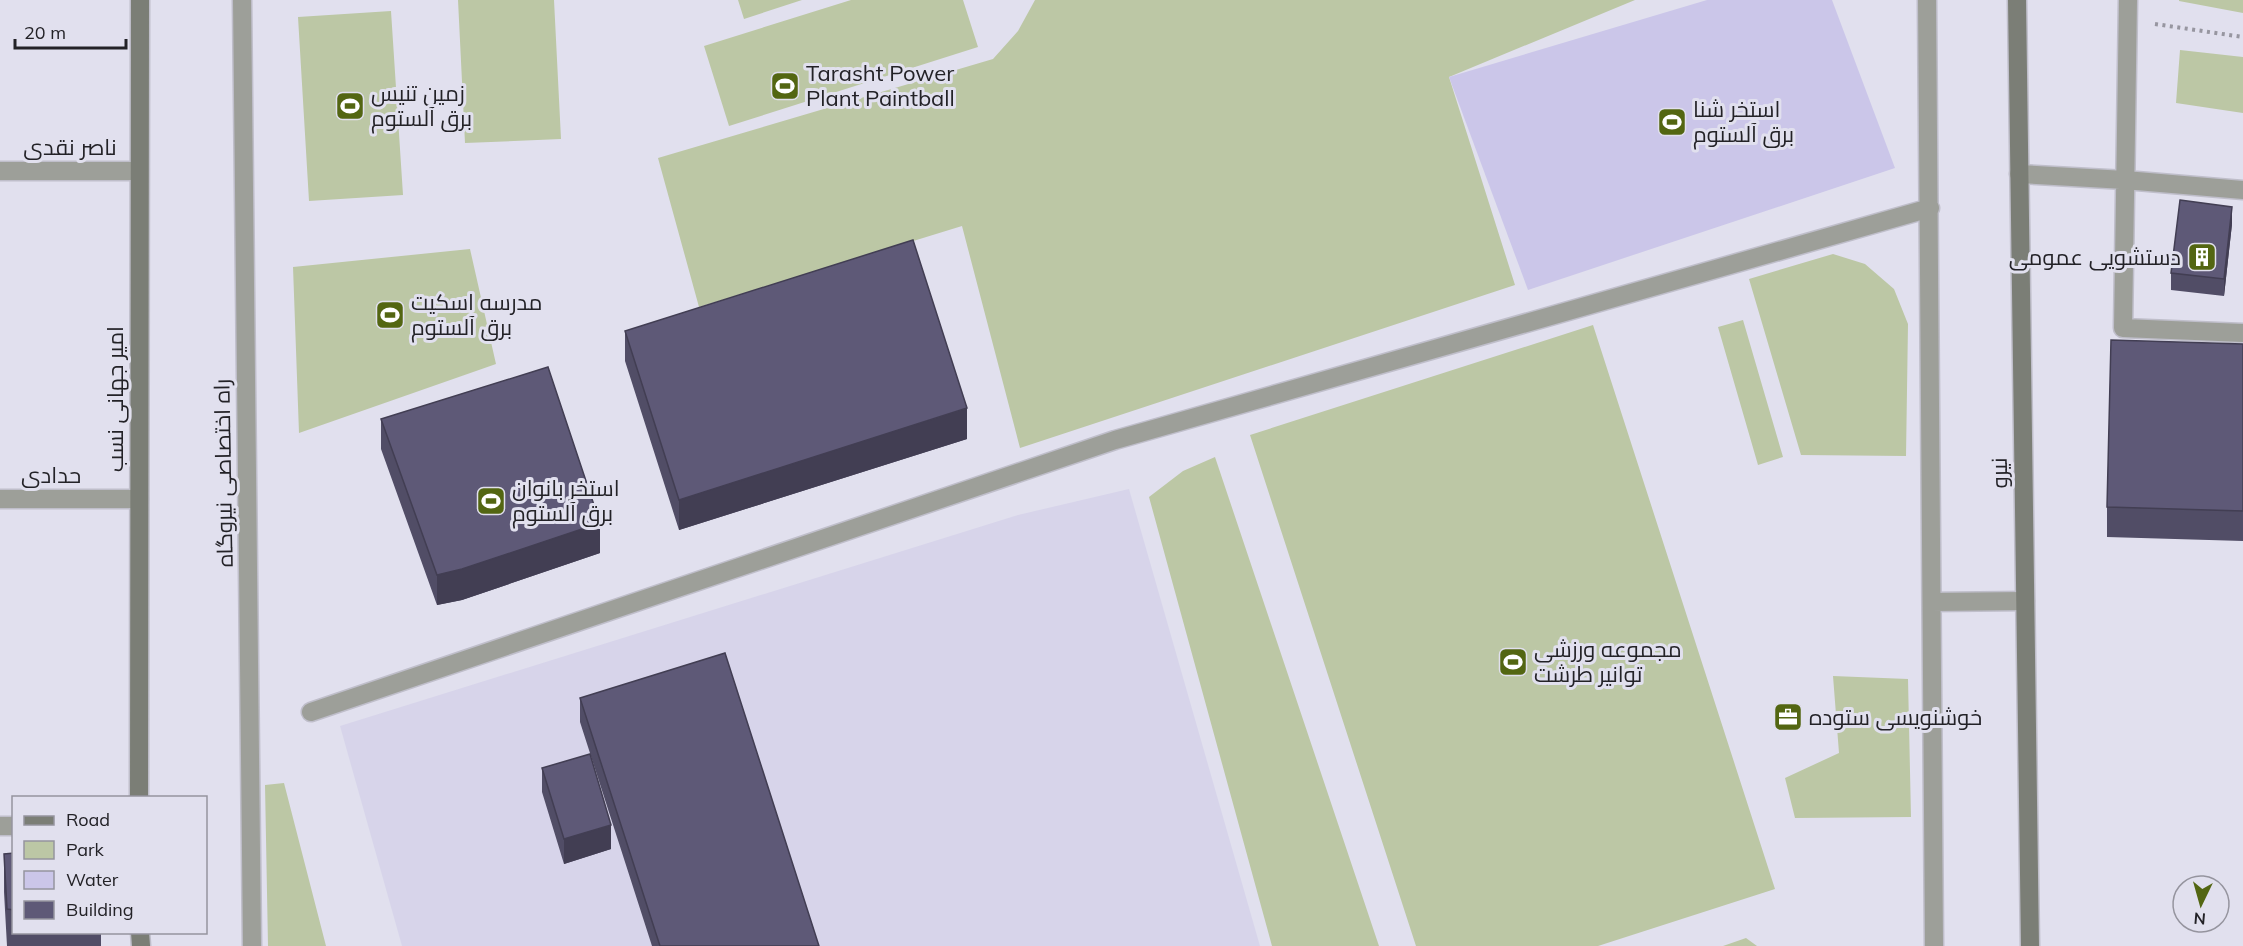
<svg xmlns="http://www.w3.org/2000/svg" width="2243" height="946" font-family="Mulish,Cairo,sans-serif">
	<style>
		.built { fill: #d7d4ea }
		.green { fill: #bcc7a5 }
		.water { fill: #cbc6e9 }
		.lines { fill: none; stroke-linecap: round; stroke-linejoin: round }
		.lane-casing { stroke: #bfbeca; stroke-width: 21 }
		.street-casing { stroke: #bfbeca; stroke-width: 21 }
		.secondary-casing { stroke: #bfbeca; stroke-width: 21 }
		.path { stroke: #9796a0; stroke-width: 4; stroke-dasharray: 3 4.5; stroke-linecap: butt }
		.lane { stroke: #9d9f99; stroke-width: 18 }
		.street { stroke: #9d9f99; stroke-width: 18 }
		.secondary { stroke: #7b7e76; stroke-width: 18 }
		.wall { fill: #514d66 }
		.shaded-wall { fill: #423e53 }
		.building { fill: #5e5977; stroke: #423e53; stroke-width: 1.5 }
		.labels { text-anchor: middle; dominant-baseline: central; stroke-width: 6; stroke-linejoin: round; paint-order: stroke }
		.poi-label { font-size: 22px; fill: #232227; stroke: #e1e0ee; text-anchor: start }
		.street-label { font-size: 22px; fill: #232227; stroke: #e1e0ee }
	</style>
	<rect width="100%" height="100%" fill="#e1e0ee"/>
	<!-- built -->
	<path class="built" d="M1129 489 1260 946H402L340 726 1018 515Z"/>
	<!-- green -->
	<path class="green" d="M458 0H554L561 139 465 143Z
		M738 0H802L744 19Z
		M851 0H963L978 47 729 126 704 46Z
		M1035 0H1635L1449 77 1515 285 1020 448 962 226 699 307 658 158 993 59 1018 31Z
		M2179 0H2243V13L2179 1Z
		M391 11 403 195 309 201 298 17Z
		M2180 50 2243 57V113L2176 103Z
		M470 249 496 364 299 433 293 267Z
		M1833 254 1865 264 1894 289 1908 324 1906 456 1801 455 1749 279Z
		M1743 320 1783 457 1758 465 1718 327Z
		M1593 325 1775 889 1598 946H1416L1250 435Z
		M1215 457 1379 946H1272L1149 497 1183 471Z
		M1833 676 1908 679 1911 817 1795 818 1785 778 1839 753Z
		M284 783 326 946H268L265 785Z
		M1746 938 1757 946H1723Z"/>
	<!-- water -->
	<path class="water" d="M1707 0H1832L1895 168 1528 290 1449 77Z"/>
	<g class="lines">
		<!-- lane casing -->
		<g class="lane-casing">
			<path id="lane" d="M242 0 252 946
				M1927 0 1934 946
				M2128 0 2123 328 2243 333
				M2019 174 2125 180 2243 190
				M1932 602 2025 601
				M311 712 1115 440 1930 208"/>
		</g>
		<!-- street casing -->
		<g class="street-casing">
			<path id="street" d="M0 171H139
				M0 499H139
				M0 826H14"/>
		</g>
		<!-- secondary casing -->
		<g class="secondary-casing">
			<path id="secondary" d="M2017 0 2030 946
				M139 798 140 0
				M140 932 141 946"/>
		</g>
		<!-- path -->
		<path class="path" d="M2155 24 2243 37"/>
		<!-- lane -->
		<use href="#lane" class="lane"/>
		<!-- street -->
		<use href="#street" class="street"/>
		<!-- secondary -->
		<use href="#secondary" class="secondary"/>
	</g>
	<!-- wall -->
	<path class="wall" d="M2232 224 2224 296 2171 290V273Z
		M625 331 967 439 679 530 625 361Z
		M2243 344V541L2107 537V507Z
		M381 419 600 553 462 600 437 605 381 449Z
		M580 698 819 946H652L580 722Z
		M542 768 611 849 564 864 542 792Z
		M14 853V933H101V946H7L4 892V854Z"/>
	<!-- shaded-wall -->
	<path class="shaded-wall" d="M2232 207V224L2224 296V279Z
		M967 408V439L679 530V500Z
		M600 523V553L462 600 437 605V575Z
		M611 825V849L564 864V839Z"/>
	<!-- building -->
	<path class="building" d="M2180 200 2232 207 2224 279 2171 273Z
		M913 240 967 408 679 500 625 331Z
		M2111 340 2243 344V511L2107 507Z
		M548 367 600 523 462 569 437 575 381 419Z
		M725 653 819 946H660L580 698Z
		M590 754 611 825 564 839 542 768Z
		M14 853V910L7 909 4 854Z"/>
	<!-- icons -->
	<defs>
		<g id="stadium-square" transform="scale(1.5)"><rect x="-9" y="-9" width="18" height="18" rx="4" fill="#536612" stroke="#e1e0ee"/><path d="M0-5a6.5 5 0 1 0 0 10a6.5 5 0 1 0 0-10ZM-3.5-1.8h7v3.6h-7Z" fill="#fff"/></g>
		<g id="building-square" transform="scale(1.5)"><rect x="-9" y="-9" width="18" height="18" rx="4" fill="#536612" stroke="#e1e0ee"/><path d="M-4-6H4V6H1V3H-1V6H-4ZM-2.5-4.3h1.7v1.8h-1.7ZM.8-4.3h1.7v1.8H.8ZM-2.5-1h1.7V.8h-1.7ZM.8-1h1.7V.8H.8Z" fill="#fff"/></g>
		<g id="office-square" transform="scale(1.5)"><rect x="-9" y="-9" width="18" height="18" rx="4" fill="#536612" stroke="#e1e0ee"/><path d="M-6-3h4V-5.5h4V-3h4V5H-6ZM-1-4.5V-3h2v-1.5ZM-6 0V1H6V0Z" fill="#fff"/></g>
	</defs>
	<g fill-rule="evenodd">
		<use href="#stadium-square" x="785" y="86"/>
		<use href="#stadium-square" x="350" y="106"/>
		<use href="#stadium-square" x="1672" y="122"/>
		<use href="#building-square" x="2202" y="257"/>
		<use href="#stadium-square" x="390" y="315"/>
		<use href="#stadium-square" x="491" y="501"/>
		<use href="#stadium-square" x="1513" y="662"/>
		<use href="#office-square" x="1788" y="717"/>
	</g>
	<g class="labels">
		<!-- poi labels -->
		<g class="poi-label">
			<text x="806" y="73">Tarasht Power<tspan x="806" dy="25">Plant Paintball</tspan></text>
			<text x="371" y="93">زمین تنیس<tspan x="371" dy="25">برق آلستوم</tspan></text>
			<text x="1693" y="109">استخر شنا<tspan x="1693" dy="25">برق آلستوم</tspan></text>
			<text x="2181" y="257" text-anchor="end">دستشویی عمومی</text>
			<text x="411" y="302">مدرسه اسکیت<tspan x="411" dy="25">برق آلستوم</tspan></text>
			<text x="512" y="488">استخر بانوان<tspan x="512" dy="25">برق آلستوم</tspan></text>
			<text x="1534" y="649">مجموعه ورزشی<tspan x="1534" dy="25">توانیر طرشت</tspan></text>
			<text x="1809" y="717">خوشنویسی ستوده</text>
		</g>
		<!-- street labels -->
		<g class="street-label">
			<text x="70" y="147">ناصر نقدی</text>
			<text transform="translate(115 399) rotate(-90)">امیر جهانی نسب</text>
			<text transform="translate(223 473) rotate(-91)">راه اختصاصی نیروگاه</text>
			<text transform="translate(1999 473) rotate(-91)">نیرو</text>
			<text x="51" y="475">حدادی</text>
		</g>
	</g>
	<!-- legend -->
	<rect x="12" y="796" width="195" height="138" fill="#e1e0ee" stroke="#95949e" stroke-width="1.5"/>
	<rect x="24" y="816" width="30" height="9" fill="#7b7e76" stroke="#95949e" stroke-width="1.5"/>
	<text x="66" y="826" font-size="18" fill="#232227">Road</text>
	<rect x="24" y="841" width="30" height="18" fill="#bcc7a5" stroke="#95949e" stroke-width="1.5"/>
	<text x="66" y="856" font-size="18" fill="#232227">Park</text>
	<rect x="24" y="871" width="30" height="18" fill="#cbc6e9" stroke="#95949e" stroke-width="1.5"/>
	<text x="66" y="886" font-size="18" fill="#232227">Water</text>
	<rect x="24" y="901" width="30" height="18" fill="#5e5977" stroke="#95949e" stroke-width="1.5"/>
	<text x="66" y="916" font-size="18" fill="#232227">Building</text>
	<!-- north arrow -->
	<g transform="translate(2201 904) rotate(185)"><circle r="28" fill="#e1e0ee" stroke="#95949e" stroke-width="1.5"/>
	<path d="M0-4.5L10 22L0 15L-10 22Z" fill="#536612"/>
	<text y="-9" font-size="16" font-weight="bold" text-anchor="middle" fill="#232227">N</text>
	</g>
	<!-- scale -->
	<path d="M15 39v9h111v-9" fill="none" stroke="#232227" stroke-width="3"/>
	<text x="24" y="39" font-size="18" fill="#232227" stroke="#e1e0ee" stroke-width="4.5" paint-order="stroke">20 m</text>
</svg>
